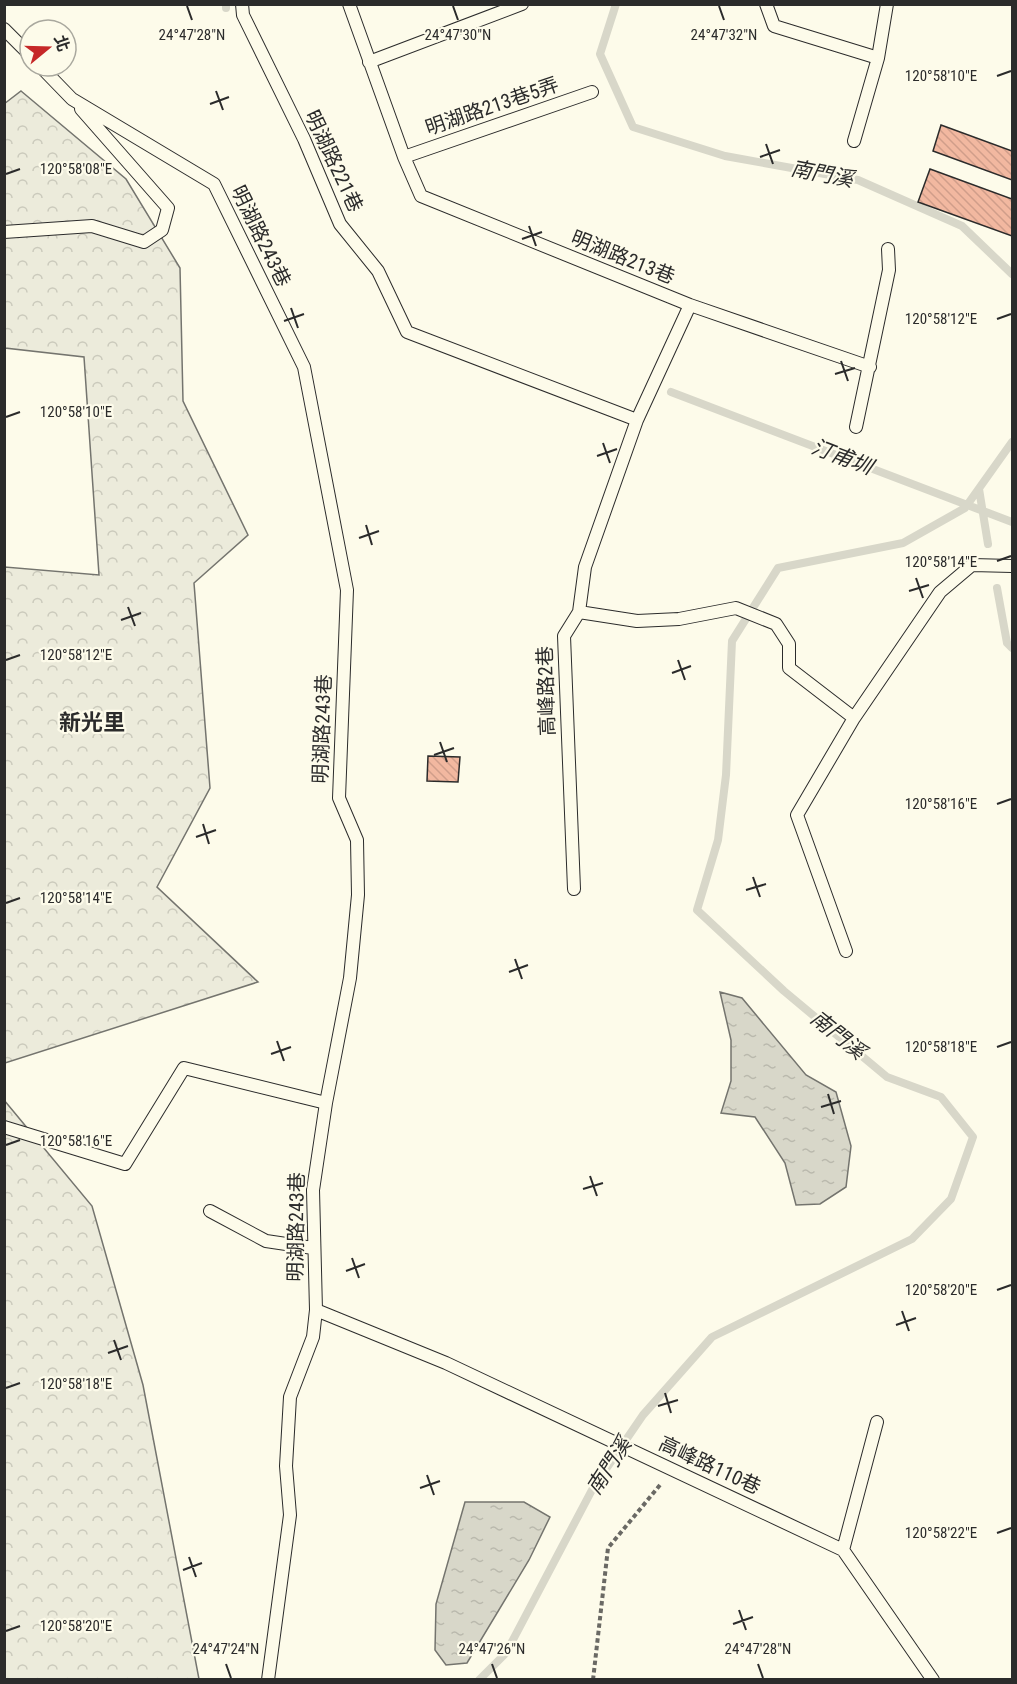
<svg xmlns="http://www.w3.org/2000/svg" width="1017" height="1684" font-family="'Roboto Condensed','Noto Sans TC',sans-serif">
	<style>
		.forest { fill: url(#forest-crowns); stroke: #74746e; stroke-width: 1.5 }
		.water { fill: url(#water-ripples); stroke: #74746e; stroke-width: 1.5 }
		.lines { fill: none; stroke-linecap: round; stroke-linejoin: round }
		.stream { stroke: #d8d7c9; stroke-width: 8 }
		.building { fill: url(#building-back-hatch); stroke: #2b2b2b; stroke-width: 1.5 }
		.lane-casing { stroke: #2b2b2b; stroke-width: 14 }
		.path { stroke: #6a6964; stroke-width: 4; stroke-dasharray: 4.5 3; stroke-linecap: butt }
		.lane { stroke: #fdfbea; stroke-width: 12 }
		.ticks { fill: none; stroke: #2b2b2b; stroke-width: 2 }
		.labels { text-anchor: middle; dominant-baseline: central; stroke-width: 4.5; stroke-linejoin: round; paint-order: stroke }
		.street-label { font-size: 20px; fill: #2b2b2b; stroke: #fdfbea }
		.water-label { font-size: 21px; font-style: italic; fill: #2b2b2b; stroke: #fdfbea }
		.quarter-label { font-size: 22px; font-weight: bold; fill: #2b2b2b; stroke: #fdfbea }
		.ticks-label { font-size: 15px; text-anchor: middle; fill: #2b2b2b; stroke: #fdfbea; stroke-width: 4.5; stroke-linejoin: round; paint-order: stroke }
	</style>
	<defs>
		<pattern id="forest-crowns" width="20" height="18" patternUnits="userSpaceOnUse" patternTransform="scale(1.5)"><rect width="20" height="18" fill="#ecebdb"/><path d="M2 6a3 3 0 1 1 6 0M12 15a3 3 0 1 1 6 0" fill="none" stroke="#cbcabc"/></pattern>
		<pattern id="water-ripples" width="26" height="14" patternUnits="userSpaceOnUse" patternTransform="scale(1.5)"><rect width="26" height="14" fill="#d8d7c9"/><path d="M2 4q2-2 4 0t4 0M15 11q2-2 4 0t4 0" fill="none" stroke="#bab9ad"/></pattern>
		<pattern id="building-back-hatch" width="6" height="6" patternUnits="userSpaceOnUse" patternTransform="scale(1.5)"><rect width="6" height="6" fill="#f2b8a0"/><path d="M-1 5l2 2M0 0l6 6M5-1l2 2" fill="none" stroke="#d09e8a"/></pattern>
	</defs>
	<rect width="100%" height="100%" fill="#fdfbea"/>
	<!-- forest -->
	<path class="forest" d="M21 91 126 179 180 268 183 401 248 535 194 583 210 788 157 887 258 982 5 1063V567L99 575 84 357 5 348 4 104Z
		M4 1100 92 1206 143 1385 199 1679H5Z"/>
	<!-- water -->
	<path class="water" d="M720 992 742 998 806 1075 836 1092 851 1146 846 1187 820 1204 796 1205 785 1163 755 1117 721 1113 731 1081V1040Z
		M465 1502H524L550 1517 529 1560 467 1663 446 1665 435 1650 436 1604Z"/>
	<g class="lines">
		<!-- stream -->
		<path class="stream" d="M226 4V8
			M616 4 600 54 633 127 725 156 858 180 962 226 1012 274
			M671 392 1012 522
			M979 489 988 544
			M997 588 1007 643 1012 648
			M479 1680 506 1653 593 1488 643 1415 712 1337 912 1239 951 1199 973 1137 941 1097 887 1077 784 991 697 910 718 840 726 775 732 641 778 568 903 543 965 508 1012 442"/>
	</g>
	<!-- building -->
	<path class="building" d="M941 125 1012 151V180L933 151Z
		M930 169 1012 199V236L918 202Z
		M428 756 460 757 458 782 427 781Z"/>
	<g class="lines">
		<!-- lane casing -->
		<g class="lane-casing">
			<path id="lane" d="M242 4 243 15 304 139 340 224 378 271 407 332 637 420
				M349 4 404 157 421 196 690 305 870 367
				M766 4 774 26 878 58
				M4 29 30 55
				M369 62 522 4
				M40 66 72 99 214 184 304 367 347 590 339 798 357 840 358 895 350 978 326 1103 313 1190 316 1310 313 1337 290 1397 286 1466 290 1515 268 1680
				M854 141 878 58 887 4
				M404 157 592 92
				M4 232 92 226 144 242 162 230 168 208 81 109
				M856 427 889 270 888 249
				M579 612 637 621 679 619 736 608 776 624 789 644V668L854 718
				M574 889 564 636 579 612 585 567 637 420 690 305
				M846 951 797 815 854 718 940 592 972 565 1012 566
				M4 1127 125 1164 184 1068 326 1103
				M210 1211 266 1241 313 1248
				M316 1310 446 1363 843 1550 933 1680
				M843 1550 877 1422"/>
		</g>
		<!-- path -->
		<path class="path" d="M593 1680 608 1548 660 1485"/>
		<!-- lane -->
		<use href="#lane" class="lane"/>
	</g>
	<!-- ticks -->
	<path class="ticks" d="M187 6 192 20M453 6 458 20M719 6 724 20M997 76 1011 71M216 91 223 110M210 104 229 97M766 144 773 164M760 157 780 150M6 174 20 169M529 226 536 246M522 239 542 232M291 308 298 328M997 319 1011 314M284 321 304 314M841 361 848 381M835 374 855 368M6 417 20 412M603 443 610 463M597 456 617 449M366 525 372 545M359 538 379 531M997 561 1011 556M916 578 923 598M909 591 929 585M128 607 135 626M121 620 141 613M6 660 20 655M678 660 685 680M672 673 691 666M440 742 447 762M434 755 454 748M997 804 1011 799M203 824 209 844M196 837 216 830M753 877 760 897M746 890 766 884M6 903 20 898M515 959 522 979M509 972 528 965M277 1041 284 1061M997 1047 1011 1042M271 1054 291 1047M828 1094 834 1114M821 1107 841 1101M6 1145 20 1140M590 1176 597 1196M583 1189 603 1183M352 1258 359 1278M346 1271 365 1264M997 1290 1011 1285M902 1311 909 1331M896 1325 916 1318M114 1340 121 1360M108 1353 128 1346M6 1388 20 1383M665 1393 671 1413M658 1406 678 1400M427 1475 434 1495M420 1488 440 1481M997 1533 1011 1528M189 1557 196 1577M183 1570 202 1563M739 1610 746 1630M733 1624 753 1617M6 1631 20 1626M226 1664 231 1678M492 1664 497 1678M758 1664 763 1678"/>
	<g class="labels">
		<!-- street labels -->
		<g class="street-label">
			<text transform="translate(492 106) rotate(-19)">明湖路213巷5弄</text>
			<text transform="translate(334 161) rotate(65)">明湖路221巷</text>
			<text transform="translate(261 236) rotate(64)">明湖路243巷</text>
			<text transform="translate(623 257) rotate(22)">明湖路213巷</text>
			<text transform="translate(546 691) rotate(-92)">高峰路2巷</text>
			<text transform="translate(322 729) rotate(-88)">明湖路243巷</text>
			<text transform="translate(296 1227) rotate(-89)">明湖路243巷</text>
			<text transform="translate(710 1465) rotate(25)">高峰路110巷</text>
		</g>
		<!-- water labels -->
		<g class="water-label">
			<text transform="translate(822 174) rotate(11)">南門溪</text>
			<text transform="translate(842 457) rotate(21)">汀甫圳</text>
			<text transform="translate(838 1035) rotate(39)">南門溪</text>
			<text transform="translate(609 1466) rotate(-57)">南門溪</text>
		</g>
		<!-- quarter labels -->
		<g class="quarter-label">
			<text x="92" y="722">新光里</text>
		</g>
	</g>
	<g class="ticks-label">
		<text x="192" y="40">24°47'28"N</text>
		<text x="724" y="40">24°47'32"N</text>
		<text x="458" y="40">24°47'30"N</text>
		<text x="941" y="81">120°58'10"E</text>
		<text x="76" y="174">120°58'08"E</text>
		<text x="941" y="324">120°58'12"E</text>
		<text x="76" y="417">120°58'10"E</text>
		<text x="941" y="567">120°58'14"E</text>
		<text x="76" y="660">120°58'12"E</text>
		<text x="941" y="809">120°58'16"E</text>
		<text x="76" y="903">120°58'14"E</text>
		<text x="941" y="1052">120°58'18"E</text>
		<text x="76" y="1146">120°58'16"E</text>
		<text x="941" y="1295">120°58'20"E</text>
		<text x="76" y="1389">120°58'18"E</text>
		<text x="941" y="1538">120°58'22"E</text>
		<text x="76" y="1631">120°58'20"E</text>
		<text x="226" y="1654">24°47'24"N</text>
		<text x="492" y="1654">24°47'26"N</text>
		<text x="758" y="1654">24°47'28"N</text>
	</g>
	<!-- border -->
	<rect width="1017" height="1684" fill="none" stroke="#2b2b2b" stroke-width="12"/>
	<!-- north arrow -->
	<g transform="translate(48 48) rotate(71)"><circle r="28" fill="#fdfbea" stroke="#a9a89e" stroke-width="1.5"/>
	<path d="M0-4.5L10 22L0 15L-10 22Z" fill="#c62828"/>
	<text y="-9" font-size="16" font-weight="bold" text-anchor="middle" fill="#2b2b2b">北</text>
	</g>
</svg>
